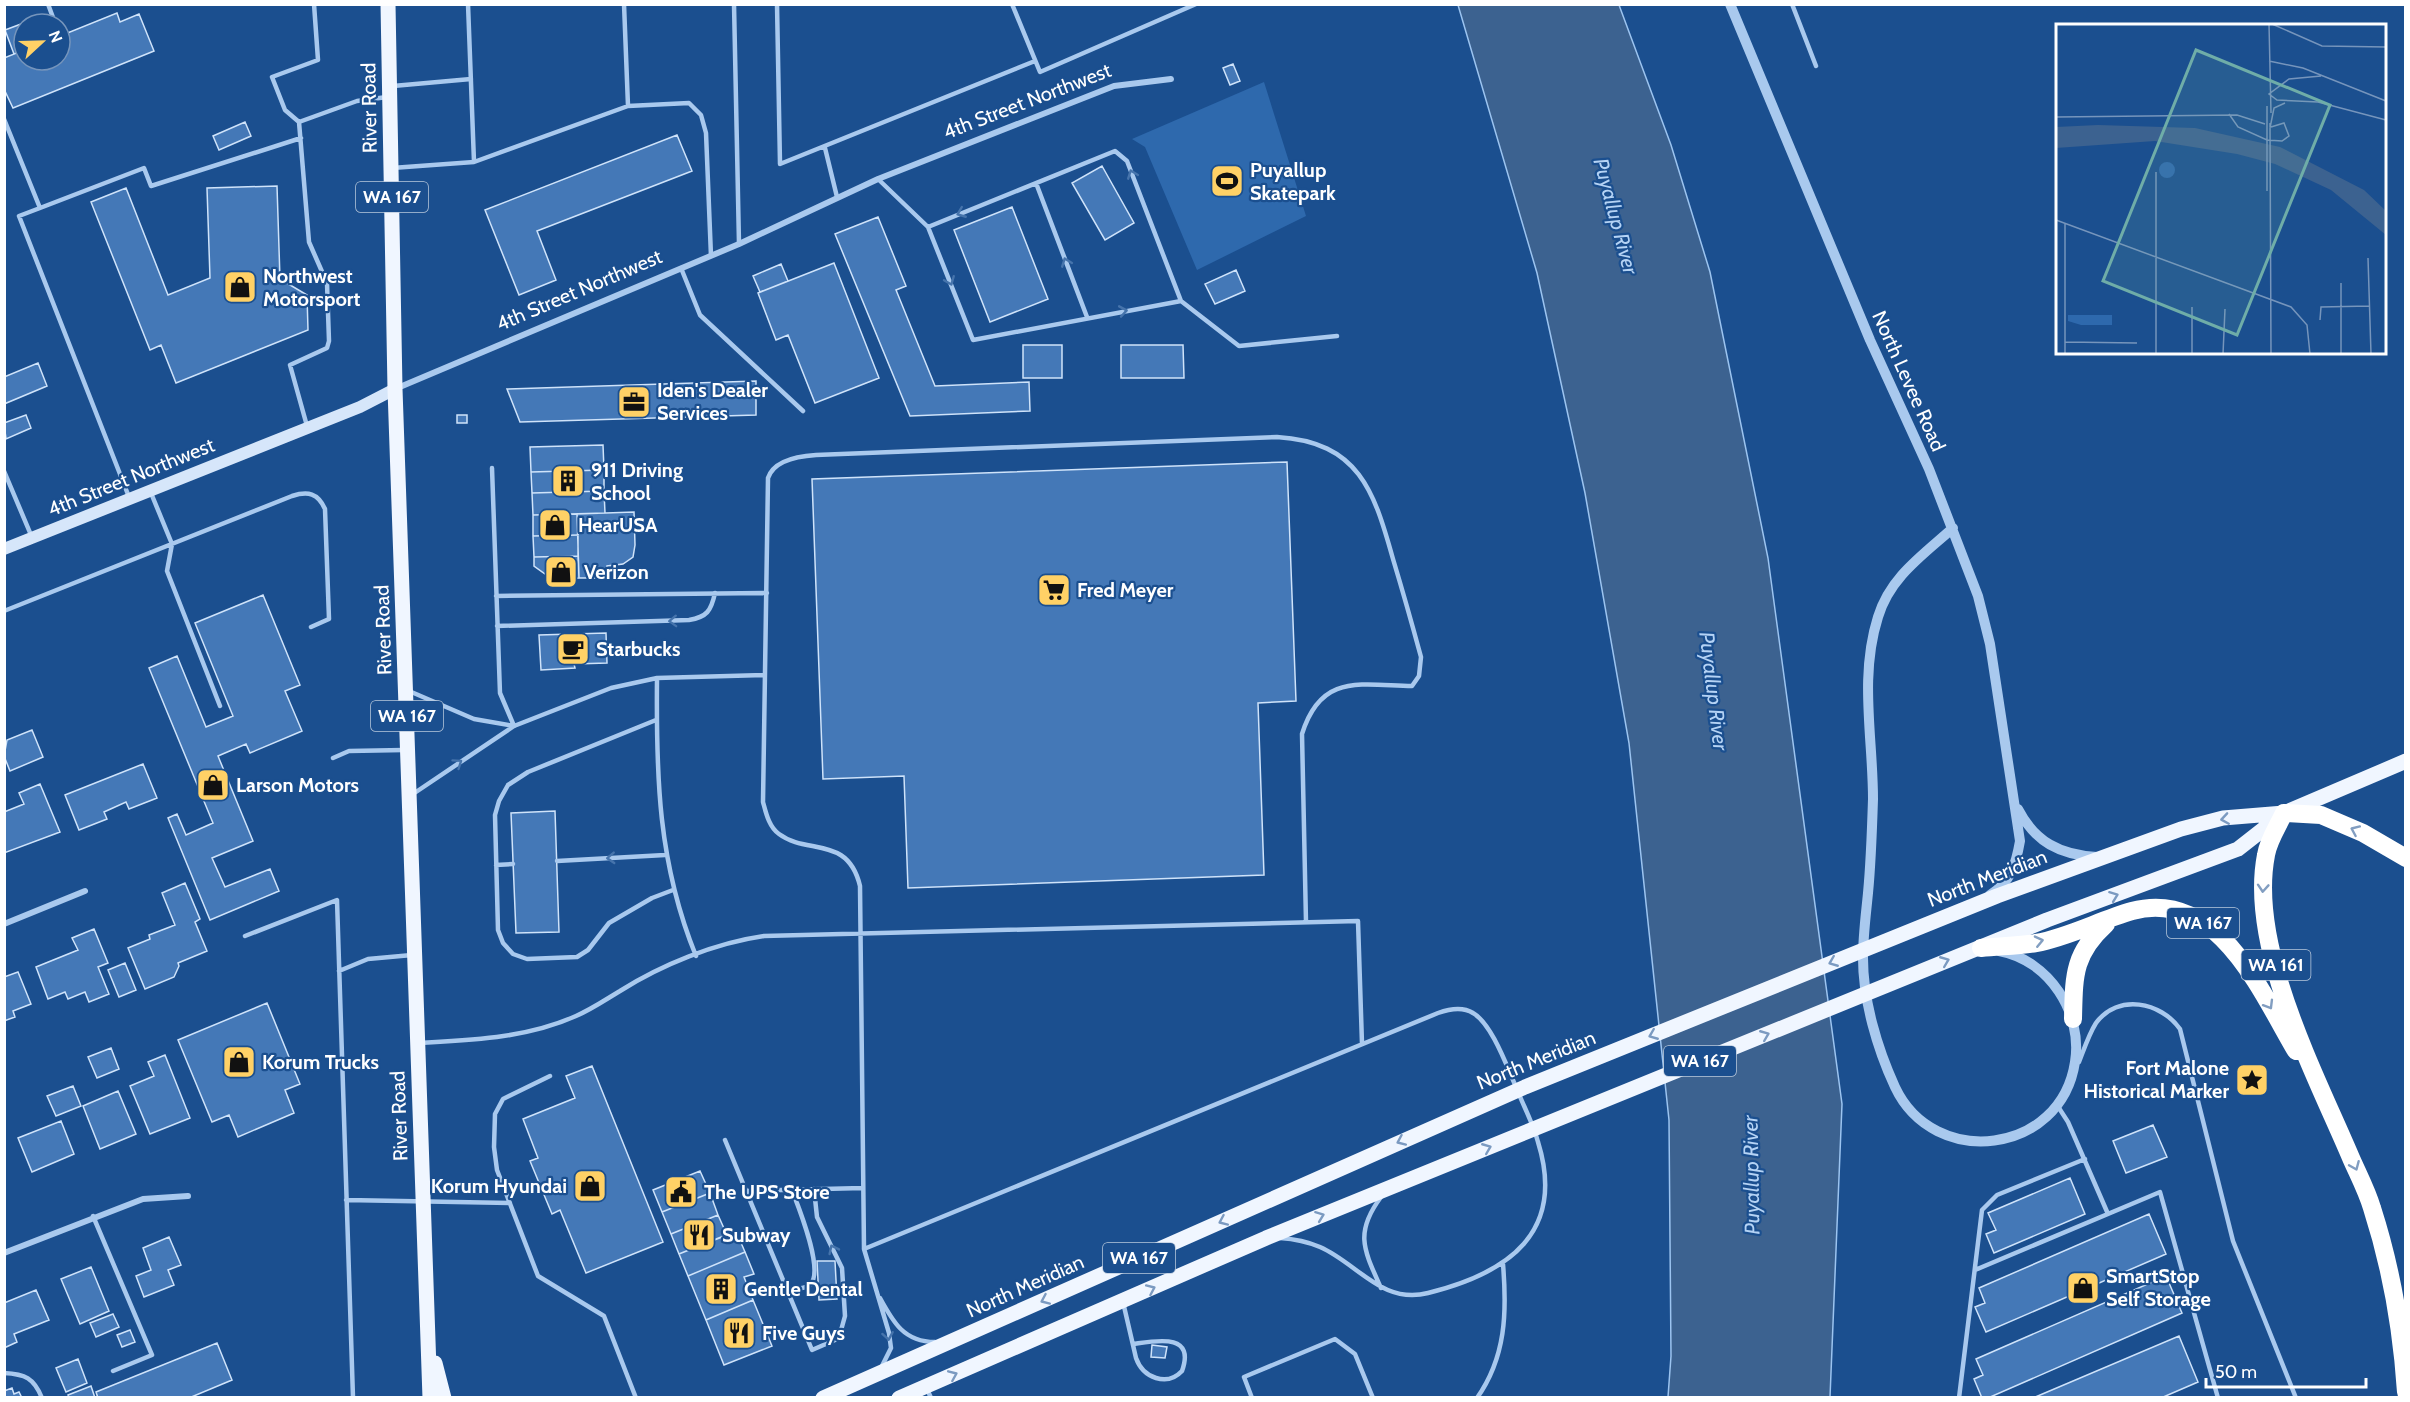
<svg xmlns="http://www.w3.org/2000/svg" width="2410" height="1402" font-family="Cabin,sans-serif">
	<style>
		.green { fill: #2e69ad }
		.water { fill: #3c6290; stroke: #9cc4f0; stroke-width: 1.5 }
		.building { fill: #4478b7; stroke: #cfe3fa; stroke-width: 1.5 }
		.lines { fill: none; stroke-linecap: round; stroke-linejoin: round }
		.service { stroke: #a9c9ee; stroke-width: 4.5 }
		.minor { stroke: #a9c9ee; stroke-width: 6 }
		.tertiary { stroke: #a9c9ee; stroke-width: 10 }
		.secondary { stroke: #d6e6fa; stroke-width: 12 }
		.primary { stroke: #f0f6ff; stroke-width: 15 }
		.motorway { stroke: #fff; stroke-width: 18 }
		.oneway { stroke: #4674ac }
		.oneway2 { stroke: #7b9ac1 }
		.oneway3 { stroke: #829ec1 }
		.labels { text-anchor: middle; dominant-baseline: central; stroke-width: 4.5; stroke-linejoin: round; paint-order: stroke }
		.shield { fill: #1b4f8f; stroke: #bbcadd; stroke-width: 1.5 }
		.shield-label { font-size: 18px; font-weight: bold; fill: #fff }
		.street-label { font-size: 20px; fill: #fff; stroke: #1b4f8f }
		.poi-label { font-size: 20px; font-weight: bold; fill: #fff; stroke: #1b4f8f; text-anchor: start }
		.water-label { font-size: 21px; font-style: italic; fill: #b5d3f5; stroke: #1b4f8f }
		.inset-road { fill: none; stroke: #7695bc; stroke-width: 1.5 }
		.view { fill: #6fada8; fill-opacity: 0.15; stroke: #6fada8; stroke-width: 3 }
		.inset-edge { fill: none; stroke: #fff; stroke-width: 3 }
	</style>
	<rect width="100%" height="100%" fill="#1b4f8f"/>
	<!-- green -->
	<path class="green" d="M1264 82 1306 216 1197 270 1145 147 1132 139Z"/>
	<!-- water -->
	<path class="water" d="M1458 5H1619L1671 145 1710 272 1768 558 1842 1104 1830 1397H1668L1671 1356 1669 1120 1629 743 1585 493 1537 273Z"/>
	<!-- building -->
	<path class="building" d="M117 13 120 22 139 14 154 51 13 108 4 89V58L24 50V60H60V36Z
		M21 24 24 32V50L14 54 5 30Z
		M1233 64 1240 81 1230 85 1223 68Z
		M245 122 251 136 219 150 213 136Z
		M677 135 692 171 537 231 556 280 519 295 485 210Z
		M1102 166 1134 223 1105 240 1072 183Z
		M277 186 280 279 307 295 308 330 176 383 161 345 150 350 91 202 126 188 168 295 210 278 207 188Z
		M1012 207 1048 299 990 322 954 230Z
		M878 217 906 286 896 290 935 386 1029 382 1030 411 910 416 835 234Z
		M834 263 879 378 815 403 788 335 776 340 758 293Z
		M781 264 788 281 760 292 753 276Z
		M1236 270 1245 291 1215 304 1205 284Z
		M1023 345H1062V378H1023Z
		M1121 345H1183L1184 378H1121Z
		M38 363 47 386 4 404V377Z
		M756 381V415L520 422 507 389Z
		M26 415 31 428 6 439 4 423Z
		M457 415H467V423H457Z
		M603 445 604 470 531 472 530 447Z
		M1287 462 1296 701 1258 703 1264 875 908 888 904 776 823 779 812 479Z
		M604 470V491L532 493 531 472Z
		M604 491 605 513 533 515 532 493Z
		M634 512 635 545 633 557 623 564 607 566V578H579L577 514Z
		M577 514 578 535 533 536V515Z
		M578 535V556L534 557 533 536Z
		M578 556 579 578 552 579 534 566V557Z
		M263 595 300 685 285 691 302 731 250 753 246 744 218 756 253 841 212 858 225 887 270 869 279 891 210 920 168 818 177 814 186 835 213 823 149 668 177 656 206 727 233 716 195 623Z
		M606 633 607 663 574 664 575 668 541 670 539 635Z
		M32 730 43 757 10 771 4 756 7 740Z
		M143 764 157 798 129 809 126 802 104 812 107 819 79 830 65 795Z
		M40 784 60 832 4 853V812L24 804 19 793Z
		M555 811 559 932 516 933 511 813Z
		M185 883 200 919 195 922 207 951 178 963 179 966 174 977 145 989 128 948 150 939 149 935 175 925 162 893Z
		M94 929 108 963 98 967 109 994 89 1002 85 992 68 999 65 992 48 999 36 967 78 950 72 938Z
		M125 963 136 990 119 997 108 970Z
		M18 972 31 1004 13 1011 15 1017 4 1021V977Z
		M267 1003 300 1084 285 1090 294 1113 238 1137 229 1115 212 1122 178 1040Z
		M111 1048 119 1069 97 1078 88 1057Z
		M165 1055 190 1118 150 1134 130 1086 154 1076 148 1062Z
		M592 1066 663 1242 586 1273 560 1210 552 1214 530 1161 538 1158 523 1119 575 1098 566 1076Z
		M73 1086 81 1106 56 1116 47 1096Z
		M118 1091 136 1134 100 1149 83 1106Z
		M61 1121 74 1154 32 1172 18 1138Z
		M2153 1125 2167 1157 2126 1173 2113 1141Z
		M700 1171 710 1193 662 1212 653 1190Z
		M2070 1178 2085 1214 1994 1253 1986 1234 1996 1230 1988 1213Z
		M710 1193 718 1215 671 1234 662 1212Z
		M2149 1214 2166 1254 1986 1332 1975 1307 1985 1303 1979 1288Z
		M718 1215 727 1235 679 1254 671 1234Z
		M736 1231 745 1252 688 1276 679 1254Z
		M169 1237 181 1265 168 1270 174 1285 144 1297 136 1276 151 1270 143 1248Z
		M745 1252 754 1274 744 1277 753 1300 706 1320 688 1276Z
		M817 1261H835L837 1299 819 1300Z
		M91 1267 109 1311 80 1324 61 1279Z
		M2166 1276 2182 1313 1988 1398H1982L1974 1379 1983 1375 1976 1359Z
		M36 1290 49 1320 14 1334 17 1342 4 1348V1303Z
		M753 1300 772 1346 724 1365 706 1320Z
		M113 1314 119 1327 96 1337 90 1323Z
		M130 1330 135 1342 122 1347 117 1335Z
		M2179 1336 2198 1382 2161 1398H2033Z
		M217 1343 232 1380 189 1398H98L96 1392Z
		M1152 1345 1167 1347 1165 1358 1151 1357Z
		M78 1359 87 1383 66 1392 56 1368Z
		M91 1386 95 1398H69L68 1395Z
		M12 1388 14 1394 19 1392 22 1398H4V1391Z"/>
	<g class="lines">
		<!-- service -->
		<path class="service" d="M48 4 55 23
			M468 4 474 162
			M624 4 628 106
			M734 4 739 244
			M777 4 780 164 1035 61
			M1012 4 1040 72 1196 4
			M1792 4 1816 66
			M393 86 471 79
			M4 119 40 208 144 168 151 186 301 138
			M299 122 285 110 272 77 318 60 314 4
			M825 148 837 197
			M392 168 474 162 628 106 689 103 701 115 706 133 711 256
			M878 179 928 227 973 340 1181 301 1127 161 1115 151 928 227
			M1036 183 1087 317
			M40 208 19 216 129 497
			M681 268 700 315 803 411
			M1181 301 1239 346 1337 336
			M307 426 290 365 327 348 329 341 327 283 309 242 299 122 357 101 387 97
			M492 468 500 693 514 726
			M4 471 31 535
			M151 493 172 544 167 571 220 706
			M496 596 767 593
			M4 611 292 496C308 491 318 493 325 509L329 619 311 627
			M497 626 689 620C707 617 711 611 715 593
			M657 678C656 776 658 863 696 956
			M409 691 474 719 514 726
			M656 720 528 772 508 785 499 801 495 815 498 930 503 943 513 954 527 959 577 957 588 950 609 923 652 898 673 890
			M333 758 349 751 404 750
			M413 794 514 726 611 688 657 678 765 675
			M557 861 665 855
			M496 865 513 864
			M245 936 337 900 353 1398
			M339 971 368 959 412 955
			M420 1043C473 1040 527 1038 576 1016 592 1009 605 1000 620 991 661 965 715 943 764 936L1358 921 1362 1044
			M2079 1062C2084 1049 2089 1034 2096 1023 2118 993 2161 1002 2180 1029L2233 1241 2296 1398
			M550 1076 503 1099 495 1114 494 1147 497 1170 538 1276 604 1316 636 1398
			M2057 1105 2068 1122 2108 1214
			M725 1140 812 1350 835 1340 840 1334 845 1316 842 1268 817 1217 814 1189
			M746 1191 863 1188
			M1381 1197C1354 1233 1364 1250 1381 1288
			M346 1200 510 1203
			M93 1216 152 1355 113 1371
			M864 1249 1438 1013C1449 1009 1462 1006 1473 1013 1492 1024 1507 1067 1516 1087 1523 1105 1533 1123 1538 1142 1566 1232 1509 1273 1428 1293 1382 1305 1357 1263 1320 1247 1306 1241 1295 1239 1280 1238
			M1975 1270 2160 1192 2218 1398
			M787 1290C793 1289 805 1289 810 1285 825 1271 798 1206 792 1190
			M880 1298C893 1322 904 1342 935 1342
			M1123 1302 1136 1358C1143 1378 1167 1387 1182 1371 1196 1332 1155 1341 1133 1344
			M882 1366 891 1348 889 1333 864 1249 860 886C848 835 807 855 779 834 769 827 766 813 763 802L768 478C774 460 800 456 816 455L1277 437C1359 442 1374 491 1393 559 1403 592 1412 624 1421 657L1419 676 1412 686C1360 685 1321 673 1302 734L1306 922
			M4 1373C25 1374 34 1378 42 1398
			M927 1389 931 1398
			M1252 1398 1244 1377 1335 1339 1355 1354 1373 1398
			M1477 1398C1506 1357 1507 1312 1503 1264
			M1959 1398 1982 1210 1997 1195 2085 1159"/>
		<!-- minor -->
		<path class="minor" d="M395 389 739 244 878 179 1114 86 1171 79
			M4 924 85 891
			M4 1253 143 1199 188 1196"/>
		<!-- tertiary -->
		<path class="tertiary" d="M1730 4 1870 340 1929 469 1978 596 1990 644 2020 841C2016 864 2011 882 1990 895
			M1953 528C1923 555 1890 577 1878 617 1859 677 1873 738 1873 799 1872 831 1871 862 1868 893 1866 914 1863 936 1863 958 1863 1000 1877 1048 1895 1087 1934 1170 2061 1155 2075 1062 2083 1013 2049 960 1999 951
			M2018 809C2035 842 2060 855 2097 857"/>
		<!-- secondary -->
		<path class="secondary" d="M4 549 360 407 395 389"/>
		<!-- primary -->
		<path class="primary" d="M388 4 395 389 430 1398
			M435 1363 444 1398
			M823 1398 1525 1087 1997 896 2181 829 2223 818 2284 813
			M899 1398 1266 1238 2047 920 2238 849 2284 813 2406 761"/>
		<!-- motorway -->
		<path class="motorway" d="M2406 858 2363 833 2321 815 2284 813C2278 826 2268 841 2266 855 2248 947 2315 1073 2351 1158 2358 1174 2367 1191 2372 1208 2391 1267 2402 1331 2406 1392
			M1981 948C1999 946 2018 946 2036 943 2069 937 2100 920 2132 911 2218 888 2261 992 2296 1051
			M2073 1019C2074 976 2073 954 2106 924"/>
	</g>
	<!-- one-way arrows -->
	<defs><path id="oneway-chevron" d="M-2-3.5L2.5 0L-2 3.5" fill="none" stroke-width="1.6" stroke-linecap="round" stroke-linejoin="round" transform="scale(1.5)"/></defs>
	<g class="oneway">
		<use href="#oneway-chevron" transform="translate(1132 174) rotate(-111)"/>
		<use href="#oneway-chevron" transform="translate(961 213) rotate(158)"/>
		<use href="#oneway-chevron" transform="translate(1066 262) rotate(-111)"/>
		<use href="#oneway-chevron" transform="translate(950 281) rotate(68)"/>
		<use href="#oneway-chevron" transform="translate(1123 311) rotate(-10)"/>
		<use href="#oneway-chevron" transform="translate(673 621) rotate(178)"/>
		<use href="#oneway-chevron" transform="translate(458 763) rotate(-35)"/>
		<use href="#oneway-chevron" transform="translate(611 858) rotate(177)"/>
		<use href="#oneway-chevron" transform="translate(833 1249) rotate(-116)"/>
		<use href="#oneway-chevron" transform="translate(888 1336) rotate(80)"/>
	</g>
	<g class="oneway2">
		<use href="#oneway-chevron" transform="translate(2225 819) rotate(171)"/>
		<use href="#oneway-chevron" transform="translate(2114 896) rotate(-21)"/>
		<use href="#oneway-chevron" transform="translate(1945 961) rotate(-22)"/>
		<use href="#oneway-chevron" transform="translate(1833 962) rotate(158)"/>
		<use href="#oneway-chevron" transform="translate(1653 1035) rotate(158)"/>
		<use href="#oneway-chevron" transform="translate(1765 1035) rotate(-22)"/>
		<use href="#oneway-chevron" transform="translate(1401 1141) rotate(156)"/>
		<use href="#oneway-chevron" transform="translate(1487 1148) rotate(-22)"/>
		<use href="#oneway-chevron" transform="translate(1320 1216) rotate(-21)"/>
		<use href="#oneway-chevron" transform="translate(1223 1221) rotate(156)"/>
		<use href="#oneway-chevron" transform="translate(1151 1289) rotate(-24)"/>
		<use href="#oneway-chevron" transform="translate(1045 1300) rotate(156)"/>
		<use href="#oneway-chevron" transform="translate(953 1375) rotate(-23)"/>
	</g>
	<g class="oneway3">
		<use href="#oneway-chevron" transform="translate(2355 830) rotate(-156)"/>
		<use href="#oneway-chevron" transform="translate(2263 888) rotate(94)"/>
		<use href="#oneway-chevron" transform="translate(2039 941) rotate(-13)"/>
		<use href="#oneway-chevron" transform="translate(2269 1005) rotate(59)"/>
		<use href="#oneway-chevron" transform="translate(2355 1166) rotate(67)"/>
	</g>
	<!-- icons -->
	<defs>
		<g id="stadium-square" transform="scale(1.725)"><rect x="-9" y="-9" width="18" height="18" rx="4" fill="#ffd166" stroke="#1b4f8f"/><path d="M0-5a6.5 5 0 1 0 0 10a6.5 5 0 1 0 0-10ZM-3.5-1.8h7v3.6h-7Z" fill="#111"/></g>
		<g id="shop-square" transform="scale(1.725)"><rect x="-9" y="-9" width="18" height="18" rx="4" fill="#ffd166" stroke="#1b4f8f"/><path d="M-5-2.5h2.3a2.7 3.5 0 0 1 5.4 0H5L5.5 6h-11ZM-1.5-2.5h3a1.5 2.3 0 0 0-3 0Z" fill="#111"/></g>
		<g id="office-square" transform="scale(1.725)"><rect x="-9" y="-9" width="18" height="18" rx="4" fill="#ffd166" stroke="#1b4f8f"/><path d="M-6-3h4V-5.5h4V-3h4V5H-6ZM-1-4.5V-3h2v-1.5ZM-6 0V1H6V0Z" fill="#111"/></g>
		<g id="building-square" transform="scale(1.725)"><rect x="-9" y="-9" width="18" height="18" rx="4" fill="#ffd166" stroke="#1b4f8f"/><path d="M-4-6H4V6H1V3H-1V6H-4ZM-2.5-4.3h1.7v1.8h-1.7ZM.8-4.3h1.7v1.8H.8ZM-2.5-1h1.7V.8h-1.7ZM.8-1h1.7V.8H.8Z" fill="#111"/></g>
		<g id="supermarket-square" transform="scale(1.725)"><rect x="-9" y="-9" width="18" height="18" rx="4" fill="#ffd166" stroke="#1b4f8f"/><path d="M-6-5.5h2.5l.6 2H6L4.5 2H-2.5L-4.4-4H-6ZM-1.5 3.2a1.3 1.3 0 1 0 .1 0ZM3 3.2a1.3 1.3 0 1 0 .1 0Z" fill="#111"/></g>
		<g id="cafe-square" transform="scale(1.725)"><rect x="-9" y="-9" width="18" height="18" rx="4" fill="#ffd166" stroke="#1b4f8f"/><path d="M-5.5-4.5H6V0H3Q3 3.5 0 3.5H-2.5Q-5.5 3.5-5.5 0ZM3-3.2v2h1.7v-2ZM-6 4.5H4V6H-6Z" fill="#111"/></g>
		<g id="sight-square" transform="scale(1.725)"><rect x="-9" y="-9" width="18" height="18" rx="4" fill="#ffd166" stroke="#1b4f8f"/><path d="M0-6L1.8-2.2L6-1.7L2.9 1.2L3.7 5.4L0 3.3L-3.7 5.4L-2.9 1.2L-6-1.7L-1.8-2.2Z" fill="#111"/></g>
		<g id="civic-square" transform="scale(1.725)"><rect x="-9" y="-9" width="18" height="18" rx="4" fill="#ffd166" stroke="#1b4f8f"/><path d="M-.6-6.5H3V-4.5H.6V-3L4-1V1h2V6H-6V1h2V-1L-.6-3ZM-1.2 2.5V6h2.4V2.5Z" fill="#111"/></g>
		<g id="restaurant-square" transform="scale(1.725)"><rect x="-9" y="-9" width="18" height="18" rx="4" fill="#ffd166" stroke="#1b4f8f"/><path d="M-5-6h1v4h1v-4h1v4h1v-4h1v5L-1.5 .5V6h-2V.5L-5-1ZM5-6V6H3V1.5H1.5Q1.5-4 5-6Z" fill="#111"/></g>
	</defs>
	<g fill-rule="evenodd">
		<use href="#stadium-square" x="1227" y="181"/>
		<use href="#shop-square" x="240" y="287"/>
		<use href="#office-square" x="634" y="402"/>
		<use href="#building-square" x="568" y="481"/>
		<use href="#shop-square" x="555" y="525"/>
		<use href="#shop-square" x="561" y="572"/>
		<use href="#supermarket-square" x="1054" y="590"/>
		<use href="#cafe-square" x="573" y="649"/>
		<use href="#shop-square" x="213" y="785"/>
		<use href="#shop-square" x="239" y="1062"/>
		<use href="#sight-square" x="2252" y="1080"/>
		<use href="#shop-square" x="590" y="1186"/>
		<use href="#civic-square" x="681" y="1192"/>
		<use href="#restaurant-square" x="699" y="1235"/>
		<use href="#shop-square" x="2083" y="1288"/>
		<use href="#building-square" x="721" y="1289"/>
		<use href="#restaurant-square" x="739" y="1333"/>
	</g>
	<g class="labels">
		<!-- shield labels -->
		<g class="shield">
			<rect x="356" y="182" width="72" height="30" rx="4.5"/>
			<rect x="371" y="701" width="72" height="30" rx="4.5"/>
			<rect x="2167" y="908" width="72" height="30" rx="4.5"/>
			<rect x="2241.5" y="950" width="69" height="30" rx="4.5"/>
			<rect x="1664" y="1046" width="72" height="30" rx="4.5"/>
			<rect x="1103" y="1243" width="72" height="30" rx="4.5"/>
		</g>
		<g class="shield-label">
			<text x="392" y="197">WA 167</text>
			<text x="407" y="716">WA 167</text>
			<text x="2203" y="923">WA 167</text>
			<text x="2276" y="965">WA 161</text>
			<text x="1700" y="1061">WA 167</text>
			<text x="1139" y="1258">WA 167</text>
		</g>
		<!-- street labels -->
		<g class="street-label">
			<text transform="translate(1027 101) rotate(-21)">4th Street Northwest</text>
			<text transform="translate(369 108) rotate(-91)">River Road</text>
			<text transform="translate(579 290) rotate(-23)">4th Street Northwest</text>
			<text transform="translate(1909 381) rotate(66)">North Levee Road</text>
			<text transform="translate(131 477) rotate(-22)">4th Street Northwest</text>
			<text transform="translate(383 630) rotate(-92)">River Road</text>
			<text transform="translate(1987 878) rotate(-21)">North Meridian</text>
			<text transform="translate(1536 1060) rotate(-22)">North Meridian</text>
			<text transform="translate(399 1116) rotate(-92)">River Road</text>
			<text transform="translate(1025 1286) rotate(-24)">North Meridian</text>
		</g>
		<!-- poi labels -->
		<g class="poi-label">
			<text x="1250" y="170">Puyallup<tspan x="1250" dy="23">Skatepark</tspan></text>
			<text x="263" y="276">Northwest<tspan x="263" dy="23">Motorsport</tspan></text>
			<text x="657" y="390">Iden's Dealer<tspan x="657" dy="23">Services</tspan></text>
			<text x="591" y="470">911 Driving<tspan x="591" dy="23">School</tspan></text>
			<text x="578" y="525">HearUSA</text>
			<text x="584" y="572">Verizon</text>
			<text x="1077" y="590">Fred Meyer</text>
			<text x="596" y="649">Starbucks</text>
			<text x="236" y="785">Larson Motors</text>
			<text x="262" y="1062">Korum Trucks</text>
			<text x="2229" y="1068" text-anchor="end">Fort Malone<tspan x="2229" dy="23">Historical Marker</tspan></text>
			<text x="567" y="1186" text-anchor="end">Korum Hyundai</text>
			<text x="704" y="1192">The UPS Store</text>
			<text x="722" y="1235">Subway</text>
			<text x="2106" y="1276">SmartStop<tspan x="2106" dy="23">Self Storage</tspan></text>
			<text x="744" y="1289">Gentle Dental</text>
			<text x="762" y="1333">Five Guys</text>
		</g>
		<!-- water labels -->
		<g class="water-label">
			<text transform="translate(1616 216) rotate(75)">Puyallup River</text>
			<text transform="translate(1714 691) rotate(83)">Puyallup River</text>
			<text transform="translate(1751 1175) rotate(-91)">Puyallup River</text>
		</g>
	</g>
	<!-- overview -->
	<g transform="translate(2056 24)">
		<rect width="330" height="330" fill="#1b4f8f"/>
		<path d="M103 146a8 8 0 1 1 16 0a8 8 0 1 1-16 0ZM12 291H56V301H25L12 297Z" fill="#2e69ad"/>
		<path d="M42 101 139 104 224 123 308 166 330 187V211L275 166 219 140 181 130 99 117 0 124V103Z" fill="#3c6290"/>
		<path class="inset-road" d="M213 0 215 89M216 0 266 22 330 23M213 37 247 44 330 77M265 52 233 55 213 70 221 76 262 78 330 96M173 90 182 103 211 116 226 117 233 112 228 99 215 103M0 93 181 91 209 100M214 99 215 330M214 104 218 84 229 79M211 167V82M0 196 235 283 251 301 254 330M9 200V330M100 233V148M312 234 315 330M285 259V330M136 283V330M264 296 265 283 314 282M9 318 81 319M100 330V234M167 330 169 285"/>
		<path class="view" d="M140 26 274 81 181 311 47 257Z"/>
		<rect width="330" height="330" class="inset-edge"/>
	</g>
	<!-- border -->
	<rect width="2410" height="1402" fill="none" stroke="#ffffff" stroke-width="12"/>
	<!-- north arrow -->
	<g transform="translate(42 42) rotate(68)"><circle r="28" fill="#1b4f8f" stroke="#7695bc" stroke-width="1.5"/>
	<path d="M0-4.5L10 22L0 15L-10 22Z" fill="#ffd166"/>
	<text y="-9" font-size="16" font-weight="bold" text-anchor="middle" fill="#ffffff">N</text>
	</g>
	<!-- scale -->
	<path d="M2206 1378v9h160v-9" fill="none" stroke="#ffffff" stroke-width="3"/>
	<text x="2215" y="1378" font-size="18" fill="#ffffff" stroke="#1b4f8f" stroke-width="4.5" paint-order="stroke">50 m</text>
</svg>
